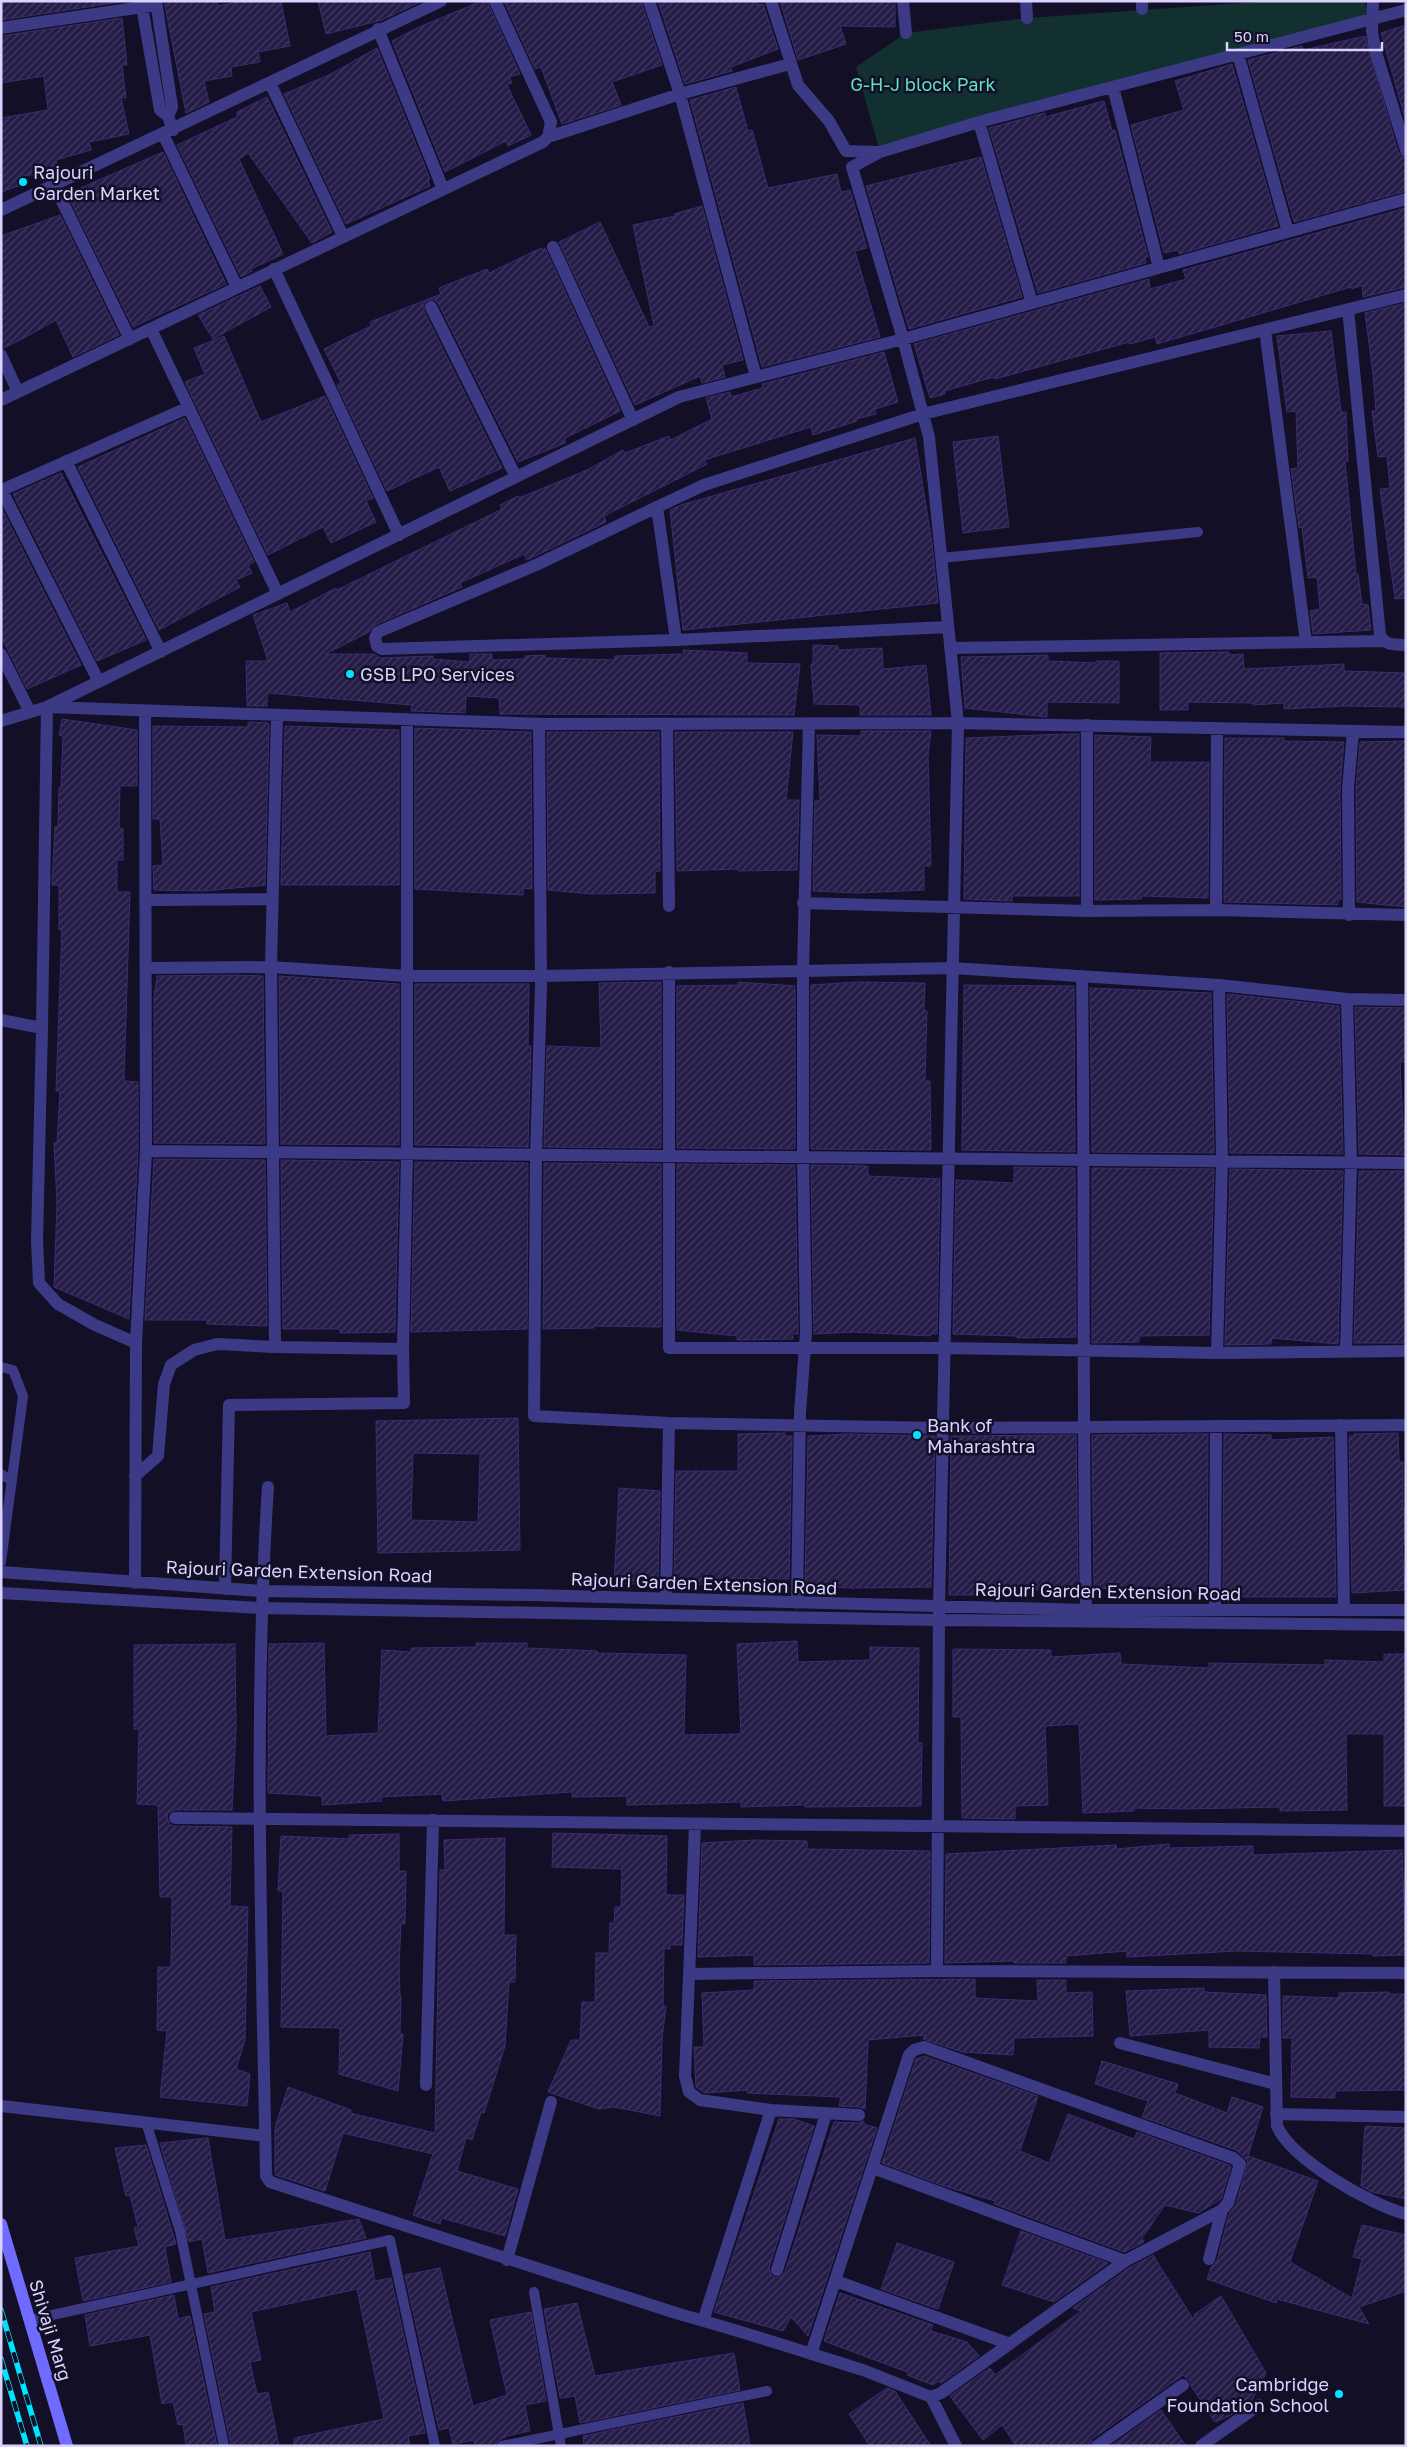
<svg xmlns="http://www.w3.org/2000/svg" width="1407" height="2447" font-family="'Golos Text',sans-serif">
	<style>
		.green { fill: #12302f }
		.building { fill: url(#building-hatch); stroke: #3b2d73; fill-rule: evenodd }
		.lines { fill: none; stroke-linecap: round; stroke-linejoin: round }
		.service { stroke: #3d3a85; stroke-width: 10 }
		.minor { stroke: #3d3a85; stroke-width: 12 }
		.secondary { stroke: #6f6bff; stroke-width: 12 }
		.rail-casing { stroke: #00e5ff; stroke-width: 5.5 }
		.rail { stroke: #130f26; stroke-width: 4; stroke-dasharray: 11; stroke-linecap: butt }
		.poi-dot { fill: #00e5ff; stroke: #130f26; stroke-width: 2 }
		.labels { text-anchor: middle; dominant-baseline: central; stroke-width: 5; stroke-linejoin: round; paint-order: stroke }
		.park-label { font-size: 18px; fill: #5fe0c0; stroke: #130f26 }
		.poi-label { font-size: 18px; fill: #d9d4ff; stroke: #130f26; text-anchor: start }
		.street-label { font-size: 18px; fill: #d9d4ff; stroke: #130f26 }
	</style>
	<defs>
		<pattern id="building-hatch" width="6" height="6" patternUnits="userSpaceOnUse" patternTransform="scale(1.25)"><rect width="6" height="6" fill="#241b47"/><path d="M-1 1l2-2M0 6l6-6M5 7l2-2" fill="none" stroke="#433b63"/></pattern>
	</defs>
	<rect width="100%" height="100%" fill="#130f26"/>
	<!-- green -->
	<path class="green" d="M1272 1H1364L1372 19 880 152 856 67 906 33 1027 18Z"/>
	<!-- building -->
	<path class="building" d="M1 1H120V2L1 20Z
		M164 1H217L218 6 243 1H281L290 46 258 52 260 62 231 67 232 76 204 81 209 102 186 113Z
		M318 1H422L382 20 326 34Z
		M482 1H487L520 74 509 77 512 83 507 85 531 135 508 146 506 141 445 172 392 41 419 27Z
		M504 1H641L662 65 612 82 621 105 562 124 541 67 535 69Z
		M658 1H757L758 5 763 4 778 49 731 67 732 71 685 84Z
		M780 1H895V27L840 26 846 44 798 60Z
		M122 18 127 65H122L126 98H121L129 134 89 142 91 150 56 160 58 170 18 177 21 185 1 192V118L48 110 44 76 1 83V36Z
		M1406 25V122L1381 33Z
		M1365 36 1398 152 1406 158V191L1294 222 1248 60 1302 46 1303 50Z
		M377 48 430 179 428 181 430 186 346 224 284 94 329 75Z
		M1232 64 1278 226 1179 254 1178 250 1164 253 1131 125 1184 110 1175 81Z
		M736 87 748 131 752 130 768 188 837 174 841 192 850 190 867 248 855 251 880 337 762 367 690 100Z
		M267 97 332 232 312 243 248 153 239 159 283 254 251 269 252 271 241 277 177 145 237 117V112Z
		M1104 101 1112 131 1115 130 1148 257H1145L1146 263 1038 293 989 128 1045 113V117Z
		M163 152 226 284 133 327 67 194Z
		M981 157 1022 297 909 329 866 186Z
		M702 206 743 360 722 365 725 377 702 383 700 376 635 405 559 242 600 222 649 327 654 326 633 225 675 216 674 214Z
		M1406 208V287L1363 297 1362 285 1352 289 1351 287 1157 344 1155 337 1130 344 1129 342 995 379 994 377 944 391 945 394 930 398 914 344 1149 279 1150 289 1186 279 1183 270Z
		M60 215 119 335 73 357 56 320 24 338 4 348 1 347V236Z
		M541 248 542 250 545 248 620 411 565 438V443L518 462 438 303 435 300H428L424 303V311L502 468 450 491 439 467 387 491 337 385 341 383 324 349 371 326 370 322 441 294 439 288 487 269 489 273Z
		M260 286 271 307 213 339 198 315Z
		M1406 303V598L1395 599 1380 489 1390 488 1387 456 1378 457 1372 411H1376L1373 374 1365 313Z
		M1331 331 1341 412H1346L1348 461H1345L1356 574H1358L1362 604 1368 605 1371 630 1313 634 1310 611 1320 609 1317 577 1308 578 1302 527 1299 528 1291 469 1298 468 1296 411 1287 412 1277 336Z
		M224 336 261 422 325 396 373 498 366 501 376 522 331 543 323 527 268 555 185 382 205 374 194 348Z
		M884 352 898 402 875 409 876 414 856 419 857 421 813 435 811 427 704 460 707 464 604 516 606 522 527 560 524 554 460 583 462 587 375 625 369 632 325 654H374L380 658 433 656V659L470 662V654H492V660L525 659V656L545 655V658L614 660 615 656 684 654 683 650 747 653V663L800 664 794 715 500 714 499 698 466 696 465 713 411 711 412 705 267 693V706H247L246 661H268L253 615 287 603 290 612 336 588 337 590 502 509 500 505 518 496 519 498 587 470 623 450 625 453 669 436 671 440 712 419 706 398 730 392 731 397 763 388 762 384Z
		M185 418 254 562 248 565 252 573 236 580 240 587 159 630 78 467Z
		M998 436 1009 527 963 533 953 442Z
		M915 438 932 543 938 603 683 630 670 510 681 505Z
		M61 473 146 640 97 661 13 494Z
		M1 507 81 665 27 689 1 636Z
		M813 645 838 646V650L882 648 883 669 926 665 931 715H860V705L814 704 811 664H813Z
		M1229 652V655L1243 654 1244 669 1344 664V671L1406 673V707L1345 706 1284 709V703L1253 705V703L1188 702V710H1160V653Z
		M1048 655V661L1096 663V661H1119V703L1047 702V717L965 708 961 657Z
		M62 719 137 730V786H120L119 828 123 829V860H117V892H130L124 1081 138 1082V1151L129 1319 54 1287 57 1203 54 1143H57L60 1091H56L62 929 59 930V885H52L55 827H58L59 788H61L63 736 59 735Z
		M248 722 268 723 269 726 265 885 204 891 154 890 153 866 163 865 160 819H153V726L248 727Z
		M285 726 399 730V885H281Z
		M415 728 531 732 532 889 524 888 523 895 415 889Z
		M861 731H931L928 756 931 866H924V890L859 893 813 891 815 801H820L817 735 861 736Z
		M547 732H659L660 871 655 872V893L592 894 548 890Z
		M675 732H793L786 800H799L797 870 738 871V869L677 871Z
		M1064 734H1079V896H1012V901L964 899 966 738Z
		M1095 735 1151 737 1150 762H1209L1208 898 1141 896V899L1095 900Z
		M1225 738H1284V741L1344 742 1340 789 1341 900H1338V905L1224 902Z
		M1406 741V907L1357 902 1356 789 1360 742Z
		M235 975 263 976 265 1144 154 1143V998L157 976Z
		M279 976 399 984V1145L281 1144Z
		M661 982V1148L544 1147 547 1046 601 1048 599 983Z
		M738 982 795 986V1149L677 1148V986L738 985Z
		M857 982 925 983 924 1010 927 1011 925 1081H930L931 1150 811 1149V985Z
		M415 984H529L528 1046H531L528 1147 415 1145Z
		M964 985 1074 986 1075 1152 962 1150Z
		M1090 988 1211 993 1214 1153 1092 1152Z
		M1227 994 1339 1006 1343 1154 1230 1153Z
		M1355 1007 1406 1008V1062H1400L1403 1125 1406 1126V1155L1359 1154Z
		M154 1159 265 1160 267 1326 207 1324V1320H145Z
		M281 1160 399 1162 395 1332 340 1333V1329H283Z
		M415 1162 528 1163 527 1329 411 1332Z
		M544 1163 661 1164V1327L594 1326V1328L543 1329Z
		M677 1164 795 1165 798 1332V1334H793V1339L737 1340V1336L677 1330Z
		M811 1165 868 1166V1176L940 1179 937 1334H931L930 1336 855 1332 814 1334Z
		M1014 1167 1075 1168 1076 1337 1017 1338V1336L953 1334 956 1180 1014 1183Z
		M1092 1168 1214 1169 1209 1335 1139 1336V1342L1092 1343Z
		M1230 1169 1343 1171 1338 1344 1272 1338 1271 1344 1225 1345Z
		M1359 1171H1406V1343H1354Z
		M518 1418 520 1550 378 1553 376 1421ZM413 1453 480 1454 478 1522 411 1520Z
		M785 1433V1436H792L789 1579 720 1578 719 1585 674 1584 676 1471H738V1434Z
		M1398 1433 1399 1462H1403V1510H1405L1406 1544H1402L1405 1590 1352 1593 1349 1436H1354V1434Z
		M849 1434 935 1436 931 1587 852 1588 805 1586 808 1436Z
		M1208 1434 1207 1591H1150L1094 1588 1092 1435Z
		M1224 1434 1271 1435V1440L1333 1437 1336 1597H1228V1591H1223Z
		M1076 1435 1078 1587H1067V1590H1001V1595H949L951 1436Z
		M619 1488 660 1491 658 1584H614Z
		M797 1641 798 1662 870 1660V1647L919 1648 918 1743H922L921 1806 805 1807V1805L741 1807V1802L627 1805V1796L572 1797V1792L443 1801 442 1794 381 1797 382 1801 322 1805V1796L268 1793 269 1644 324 1643 326 1736 378 1733 382 1650 411 1652V1648L476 1647V1643H527V1648L597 1651V1653L686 1655 684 1735 741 1734 737 1644Z
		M235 1644 236 1729 232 1810H175L168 1813 167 1818 170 1825 175 1826 232 1827 230 1906 248 1907 245 2040 236 2069 250 2074 247 2106 160 2097 167 2031 157 2030 158 1967H171L172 1897H160L158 1805 137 1804 139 1729H134V1645Z
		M953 1649 1051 1650V1657L1120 1653 1121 1664 1209 1668V1663L1325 1665V1660L1384 1662V1654H1406V1806H1384V1734H1346L1347 1810 1280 1811V1807L1184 1809 1134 1808V1811L1083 1813 1079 1724 1045 1726 1048 1805 1015 1806V1819L962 1818 961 1717H953Z
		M553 1833 667 1836 666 1895H684L682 1945H670V1949L664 1948 663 2006H666L662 2040 660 2116 614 2107 599 2109 548 2092 571 2040H580L582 2002H595L596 1953H609L610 1923H614L615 1907H621L622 1869 552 1867Z
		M399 1834V1871H406L405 1924H401L399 1965 400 1996H401L400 2034H403L398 2091 339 2074 340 2028 281 2027 283 1891H278L281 1836 349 1839V1835Z
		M505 1838 504 1935H516L515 1982H509L505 2046 484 2113 481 2112 472 2140 466 2138 457 2171 518 2189 505 2236 442 2218 440 2224 413 2215 433 2154 343 2133 325 2191 275 2175V2127L288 2087 351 2110 350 2113 435 2133 440 1870H445L444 1840Z
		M754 1840 807 1841V1849L930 1851 929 1963 754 1965V1955L698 1957 702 1843Z
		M1169 1844V1848L1253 1846V1855L1402 1850 1406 1955 1373 1956V1954L1236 1951 1127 1957V1951L1066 1956V1963H1014V1961L945 1963 946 1854 1116 1845 1117 1849Z
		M975 1979V1998L1038 2001 1037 1980H1066V1993L1092 1992 1093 2036 1014 2038 1013 2055 962 2052 923 2039 925 2035 868 2040 865 2109 859 2107 839 2106 841 2097 747 2093 748 2090 705 2093 696 2087 694 2047H704L702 1993 754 1990V1981Z
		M1204 1988V1992L1266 1995 1267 2037H1260L1259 2048 1209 2047V2030L1130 2036 1126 1991Z
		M1389 1992V1994H1406V2090L1335 2091V2098L1291 2097 1292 2038H1283V1996L1339 1998V1993Z
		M924 2056 1038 2096 1020 2151 1049 2163 1068 2114 1134 2139 1137 2132 1229 2165 1231 2167 1221 2199 1198 2213 1165 2205 1142 2238 1144 2242 1124 2252 994 2204 995 2201 944 2186 882 2163 916 2059Z
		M1102 2061 1178 2084 1175 2093 1227 2113 1232 2097 1263 2107 1248 2156 1318 2181 1290 2262 1352 2298 1362 2259 1353 2257 1362 2225 1406 2235V2291L1359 2307 1369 2324 1277 2299 1276 2303 1207 2279 1211 2267 1217 2261 1229 2214 1236 2205 1248 2161 1236 2150 1142 2117 1148 2101 1095 2084Z
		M779 2119H794L814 2126 769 2268 771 2275 775 2278 782 2276 785 2272 834 2122 859 2123 864 2121V2124L877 2128 808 2336 791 2317 783 2331 714 2312Z
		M1365 2126 1406 2128V2199L1372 2192 1361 2186Z
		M208 2138 225 2240 359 2219 366 2238 208 2273 202 2239 189 2242 160 2143Z
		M146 2145 176 2244 165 2247 171 2282 83 2301 75 2258 139 2246 134 2228 138 2227 130 2195 126 2196 115 2148Z
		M1021 2231 1108 2263 1054 2302 1002 2285Z
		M897 2243 954 2262 938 2309 881 2289Z
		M370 2252 375 2281 391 2278 425 2433 408 2436 410 2446H294V2438L384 2419 357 2289 251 2312 261 2360 250 2362 257 2394 268 2392 279 2446H231L204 2314 215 2312 211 2287Z
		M1153 2255 1193 2319 1195 2314 1221 2296 1266 2373 1252 2400 1229 2416 1215 2422 1191 2386 1190 2381 1183 2375 1092 2439 1089 2446H1016L1002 2425 983 2440 950 2396 990 2368 995 2375 1081 2311 1073 2308 1129 2268Z
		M440 2268 473 2406 507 2395 490 2320 531 2312 546 2401 525 2405 530 2431 507 2436 498 2441 495 2446H475L474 2440 453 2444 449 2428 439 2430 405 2275Z
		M840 2293 933 2325 931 2331 967 2342 979 2356 941 2383 939 2381 933 2385 907 2375 910 2373 824 2341Z
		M174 2295 178 2319 190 2316 217 2446H186L183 2424 178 2425 173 2402 162 2404 150 2335 90 2346 85 2315Z
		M577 2303 595 2376 734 2353 740 2390 580 2423 575 2396 560 2398 544 2309Z
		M887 2388 895 2391 931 2446H870L849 2414Z
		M743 2403 750 2446H584L583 2436Z
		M1161 2410 1186 2446H1111Z"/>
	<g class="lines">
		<!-- service -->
		<path class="service" d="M941 558 1198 532
			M1 1367 13 1370 23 1396 1 1562
			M1 1474 12 1481
			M146 2122 180 2231 224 2446
			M534 2292 561 2446
			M30 2320 390 2240 435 2446
			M502 2446 767 2391"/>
		<!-- minor -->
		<path class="minor" d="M141 1 160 110 168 116 173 130
			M156 1 172 107 168 116
			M649 1 680 94 756 377
			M771 1 798 85 829 121 846 151 880 152 852 167 903 339 929 437 958 723 939 1607 937 1971
			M903 1 906 33
			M1026 1 1027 18
			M1142 1V9
			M1373 1 1372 31 1375 49 1406 150
			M1 28 156 5
			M378 29 443 189
			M1238 54 1288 232
			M270 83 343 236
			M1113 87 1159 268
			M979 122 1032 303
			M163 134 237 287
			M548 137 680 94 790 64
			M880 152 979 122 1406 10
			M54 185 130 339
			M1 210 441 1
			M553 247 633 420
			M274 269 399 535
			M431 307 516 477
			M1348 309 1380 635C1385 646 1395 644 1406 645
			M151 329 278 594
			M1265 330 1306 642
			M1 355 18 392
			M1 400 543 142 548 137 551 122 495 1
			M66 461 161 652
			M1 489 99 682
			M2 490 187 408
			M657 507 536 565 378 632 375 638 377 646 382 649 676 640
			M948 627 676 640 657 507 704 485 923 414 1406 295
			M950 648 1383 641
			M1 654 30 712
			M1 721 47 707 543 724 958 723 1406 732
			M539 724 541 987 536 1155 534 1416 669 1423 942 1428 1406 1425
			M667 724 669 906
			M1087 725V911
			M146 900 272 899
			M803 903 1087 911 1216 910 1406 915
			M1216 910 1217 728
			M1349 915 1348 789 1353 731
			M146 968 271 967 406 976H541L952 968 1219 985 1347 999 1406 1000
			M669 972V1348H944L1217 1353 1406 1351
			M1082 976C1085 1187 1082 1398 1086 1610
			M1 1020 42 1028 37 1241 39 1283 58 1304 95 1325 136 1343
			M42 1028 47 707 679 397 903 339 1406 199
			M146 1151 1406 1163
			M275 1347 271 967 277 715
			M1346 1350 1351 1163 1347 999
			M1217 1353 1222 1161 1219 985
			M1341 1425 1344 1609
			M135 1476 158 1456 164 1384 171 1365 194 1350 217 1344 275 1347 403 1349
			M268 1487C253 1716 262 1947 266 2176L270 2182 679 2314C741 2331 802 2351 863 2370L931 2397 941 2393 1125 2261 1222 2210 1228 2203 1240 2164 1233 2158 924 2047 914 2050 909 2055 811 2354
			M1 1572 261 1591 532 1595 1086 1610H1406
			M135 1583 136 1343 146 1151 145 711
			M225 1589 229 1405 404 1403 403 1349 407 1153V720
			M1 1593 262 1608 938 1620 1406 1625
			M666 1599 669 1423
			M797 1603 800 1413 806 1332 803 1157V970L809 724
			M1215 1610 1216 1427
			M175 1818 1406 1831
			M695 1825 685 2076 689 2092 700 2100 771 2110 859 2115
			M1274 1972 1277 2126C1292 2160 1371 2205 1406 2214
			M690 1974 937 1971 1406 1973
			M1120 2043 1276 2084
			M426 2085 433 1820
			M1 2106 265 2136
			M1276 2114 1406 2117
			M873 2168 1125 2261
			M1209 2259 1222 2210
			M507 2260 551 2102
			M777 2270 826 2114
			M836 2281 1010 2344
			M703 2321 771 2110
			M931 2397 956 2446
			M1097 2446 1183 2385
			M1201 2446 1259 2405"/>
		<!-- secondary -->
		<path class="secondary" d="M1 2224 67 2446"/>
		<!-- rail casing -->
		<g class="rail-casing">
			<path id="rail" d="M1 2310 41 2446
				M1 2359 27 2446"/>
		</g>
		<!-- rail -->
		<use href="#rail" class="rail"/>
	</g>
	<!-- markers -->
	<g class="poi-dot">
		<circle cx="23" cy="182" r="5"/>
		<circle cx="350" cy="674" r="5"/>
		<circle cx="917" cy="1435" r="5"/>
		<circle cx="1339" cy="2394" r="5"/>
	</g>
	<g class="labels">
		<!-- park labels -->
		<g class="park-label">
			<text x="923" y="84">G-H-J block Park</text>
		</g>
		<!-- poi labels -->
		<g class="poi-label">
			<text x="33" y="172">Rajouri<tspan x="33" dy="21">Garden Market</tspan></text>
			<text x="360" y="674">GSB LPO Services</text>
			<text x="927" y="1425">Bank of<tspan x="927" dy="21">Maharashtra</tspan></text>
			<text x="1329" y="2384" text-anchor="end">Cambridge<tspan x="1329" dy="21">Foundation School</tspan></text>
		</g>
		<!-- street labels -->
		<g class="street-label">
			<text transform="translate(299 1571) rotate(2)">Rajouri Garden Extension Road</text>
			<text transform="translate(704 1583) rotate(2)">Rajouri Garden Extension Road</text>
			<text transform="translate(1108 1591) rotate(1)">Rajouri Garden Extension Road</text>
			<text transform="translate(51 2330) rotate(73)">Shivaji Marg</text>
		</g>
	</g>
	<!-- border -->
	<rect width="1407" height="2447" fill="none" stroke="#d9d4ff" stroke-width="5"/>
	<!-- scale -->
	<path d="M1227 42v8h155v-8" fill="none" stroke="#d9d4ff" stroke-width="2.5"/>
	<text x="1234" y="42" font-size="15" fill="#d9d4ff" stroke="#130f26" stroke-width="4" paint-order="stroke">50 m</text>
</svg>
